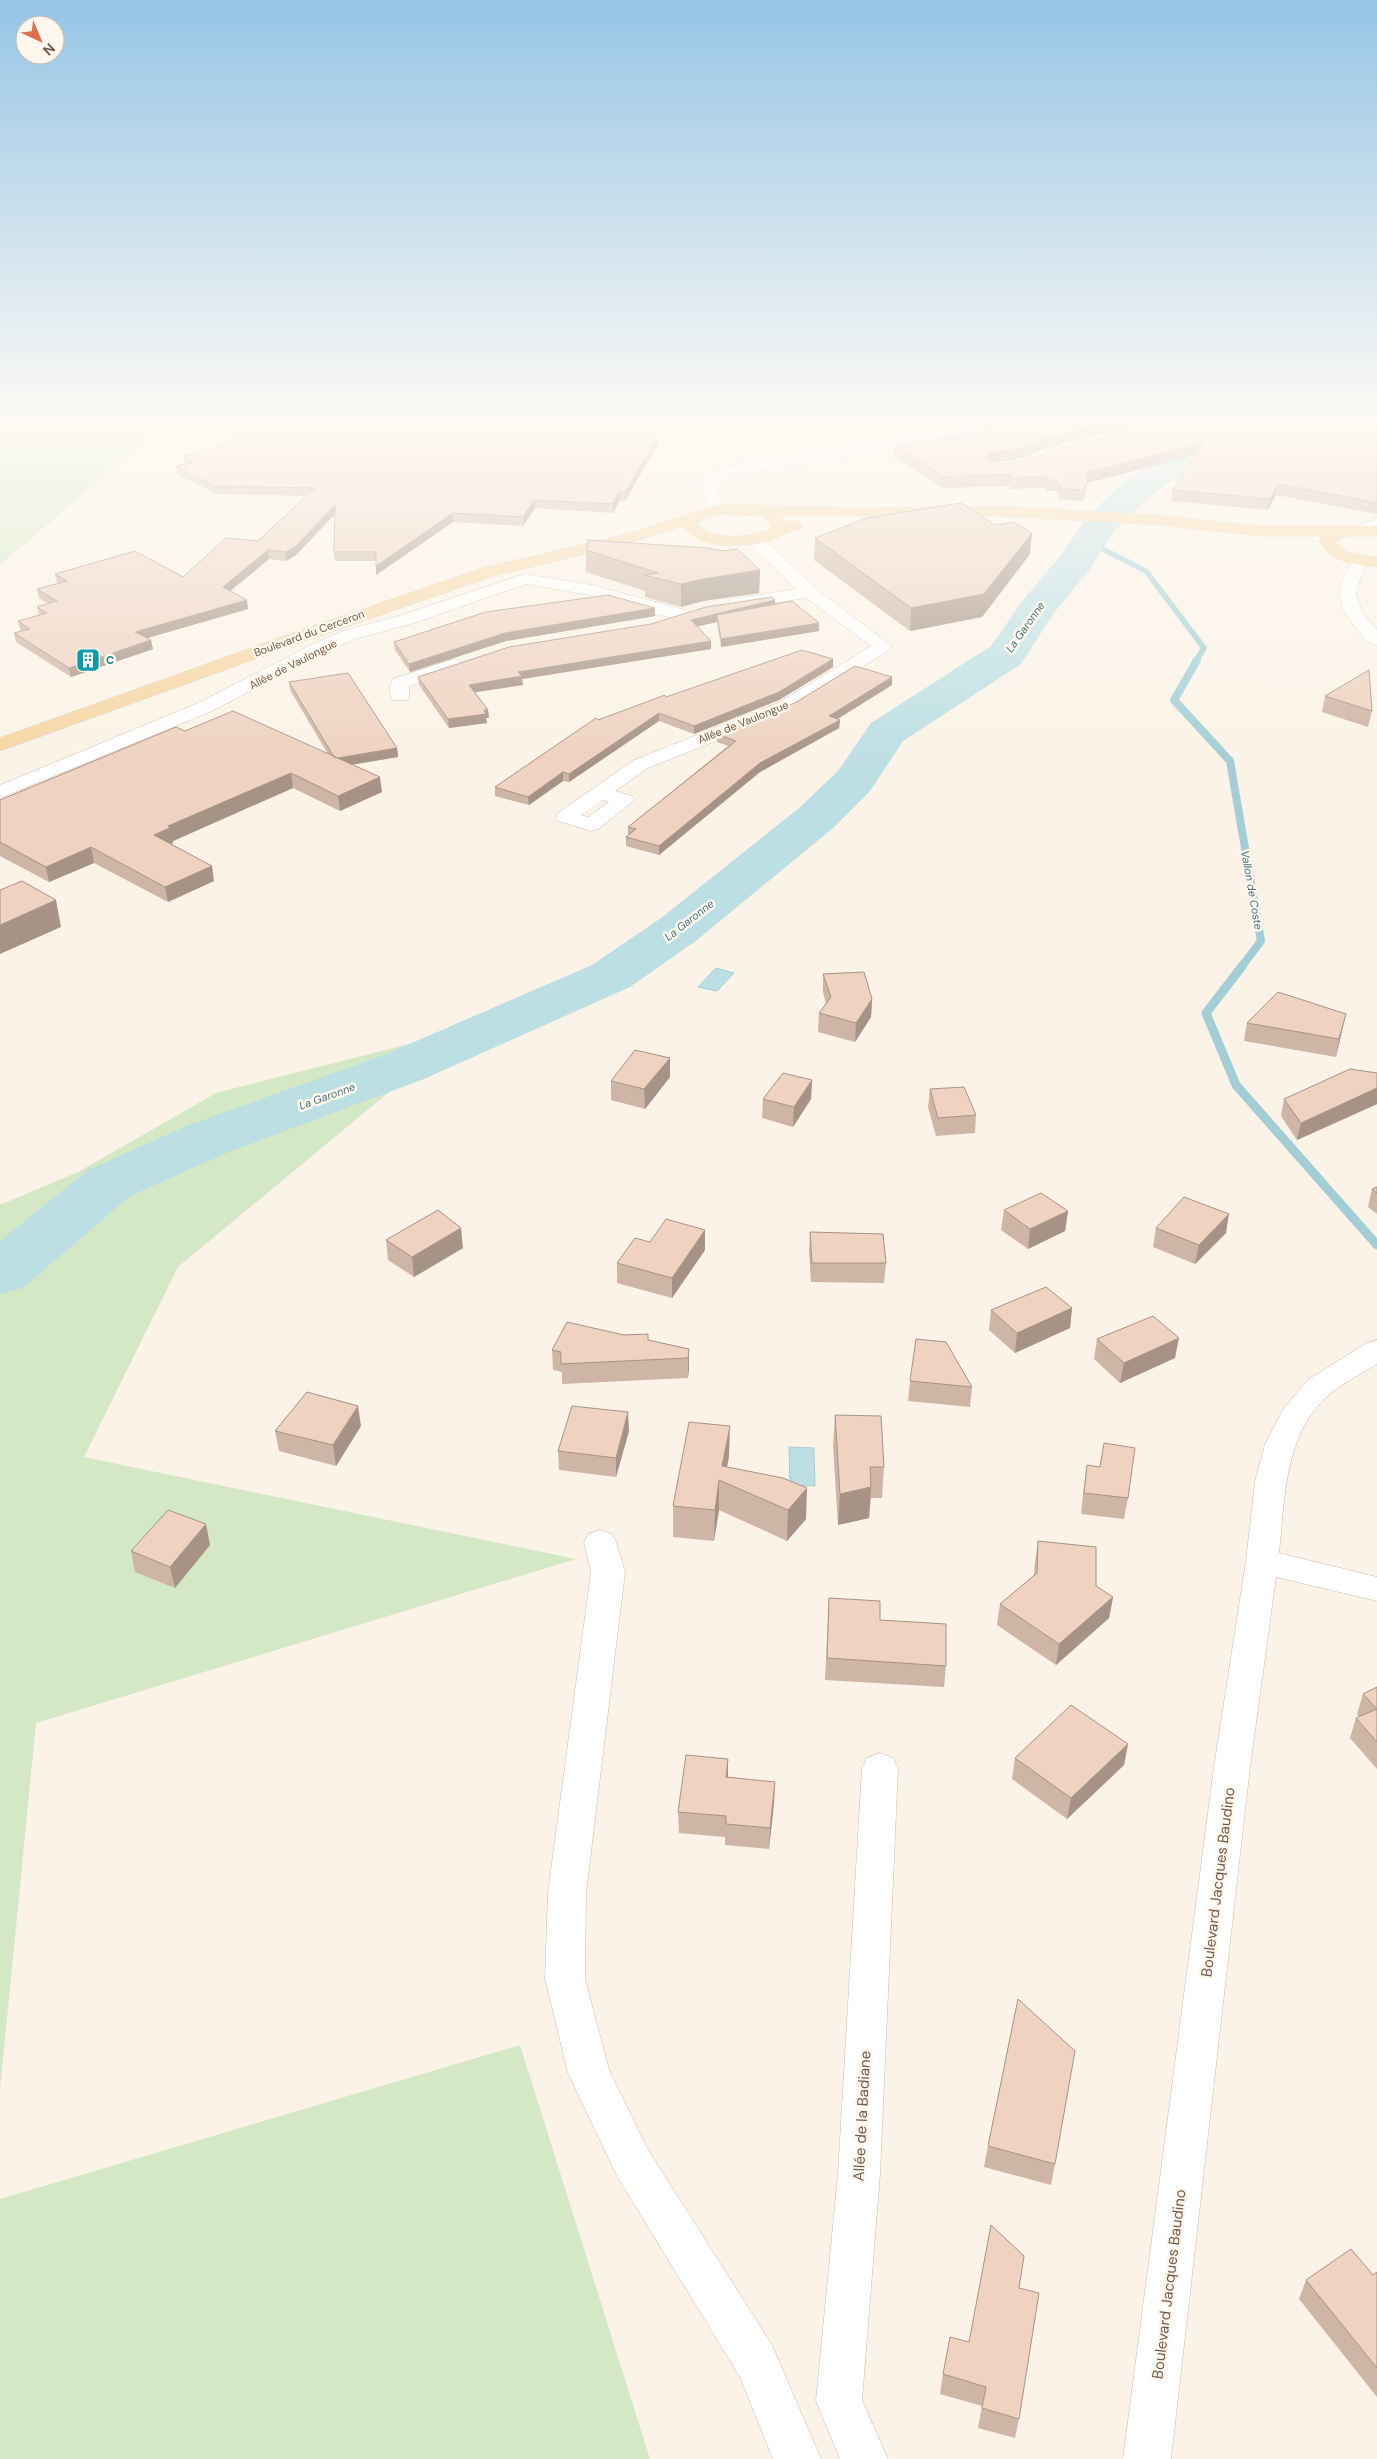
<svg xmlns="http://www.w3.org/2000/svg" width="1377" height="2459" font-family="'DM Sans',sans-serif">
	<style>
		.green { fill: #d4e8c6 }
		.water { fill: #bcdfe4; stroke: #a3ced5 }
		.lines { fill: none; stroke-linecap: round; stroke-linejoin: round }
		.stream-far2 { stroke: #a3ced5; stroke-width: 5.5 }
		.stream-far1 { stroke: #a3ced5; stroke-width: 8 }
		.stream { stroke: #a3ced5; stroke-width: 9 }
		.river { fill: #bcdfe4; fill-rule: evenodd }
		.minor-casing { stroke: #cdbbad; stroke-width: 1 }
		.major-casing { stroke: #d8d1cd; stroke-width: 1 }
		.minor { fill: #fff; fill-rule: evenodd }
		.major { fill: #f6d6a3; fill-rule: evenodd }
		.wall { fill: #ceb5a5 }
		.shaded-wall { fill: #a79386 }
		.building { fill: #efd2c0; stroke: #a79386 }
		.labels { text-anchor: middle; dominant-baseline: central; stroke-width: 5; stroke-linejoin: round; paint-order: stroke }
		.far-water-label { font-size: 11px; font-style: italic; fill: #44767f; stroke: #fef7ed }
		.far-street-label { font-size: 11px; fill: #745a4c; stroke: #fef7ed }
		.far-culture-label { font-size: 11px; font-weight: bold; fill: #0d838f; stroke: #fef7ed; text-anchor: start }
		.near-street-label { font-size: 15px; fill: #745a4c; stroke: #fef7ed }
	</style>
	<rect width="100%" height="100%" fill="#fbf3e7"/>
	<!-- green -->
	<path class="green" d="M0 420H170L0 565Z
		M464 1030 178 1267 84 1457 576 1559 36 1723 0 2090V1205L80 1171 216 1093Z
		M520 2045 650 2459H0V2199Z"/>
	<!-- water -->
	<path class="water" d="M1202 453C1199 457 1196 462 1192 465 1183 473 1163 478 1151 488 1129 505 1113 527 1089 542L1087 535C1113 492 1156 468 1202 453Z
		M716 968 734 973 717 991 698 987Z
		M789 1447 814 1448 815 1486 790 1485Z"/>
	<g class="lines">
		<!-- stream-far2 -->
		<path class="stream-far2" d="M1089 542 1146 571 1204 648 1196 661"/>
		<!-- stream-far1 -->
		<path class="stream-far1" d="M1197 660 1174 700 1230 761 1261 941 1242 966"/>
		<!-- stream -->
		<path class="stream" d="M1243 965 1206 1013 1236 1085 1377 1245"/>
		<!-- river -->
		<path class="river" d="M1249 420H1281V433L1269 448 1190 473 1168 483 1149 498 1114 531 1090 569 1053 614 1021 664 903 741 870 791 833 828 697 940 630 987 424 1079 231 1151 130 1196 23 1288 0 1294V1241L88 1170 189 1125 384 1055 592 965 661 918 799 808 838 771 871 723 991 646 1023 600 1062 554 1087 517 1123 482 1144 469 1166 459 1245 434Z"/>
		<!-- minor casing -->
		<g class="minor-casing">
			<path id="minor" d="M1012 420H1050L1043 424 732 475 715 484V487L729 509 721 514 715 512 699 487 703 479 727 466Z
				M1137 420H1151C1148 438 1123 441 1109 444L1102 440 1104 437 1130 429 1136 424Z
				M1377 518V529L1362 535 1354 530 1356 527Z
				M755 534 761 536 815 588 892 646 889 650 794 710 648 768 615 791 632 796 635 800 598 829 591 831 558 821 555 817 558 813 634 760 780 702 871 646 806 598 737 608 731 607 728 603 731 599 796 589 749 542 747 539ZM603 800 609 802 588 817 581 815Z
				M1362 555 1368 556 1370 560 1362 573 1356 594 1362 612 1377 630V646C1368 644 1363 636 1357 629 1333 601 1336 586 1356 556Z
				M525 574 592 585 689 611 692 615 689 619 683 620 645 612 590 595 526 584 414 623 355 639 323 653 212 711 0 798V785L198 703 311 645 343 631 402 615Z
				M454 659 461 661 463 665 461 669 409 686V696L407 700H393C389 694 389 685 393 679Z
				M1377 1340V1364C1362 1373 1345 1382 1331 1393 1284 1431 1285 1498 1279 1553L1377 1577V1601L1276 1577 1250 1767 1171 2459H1123L1214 1767 1246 1561 1255 1482 1265 1444 1284 1408 1309 1379 1367 1343Z
				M600 1530 612 1534 616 1542 625 1572 586 1893 585 1979 609 2070 647 2148 772 2345 821 2459H773L740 2377 617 2176 568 2073 545 1979 548 1893 591 1572 584 1542 588 1534Z
				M880 1753 893 1758 898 1768 880 2174 862 2400 888 2459H840L816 2401 838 2174 862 1768 867 1758Z"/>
		</g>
		<!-- major casing -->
		<g class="major-casing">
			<path id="major" d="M721 504 856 508 997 506 1158 515 1259 526H1377V536H1346L1335 542 1348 552 1377 557V567C1354 565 1332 562 1319 542L1322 536H1259L1158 525 997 516H781L787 522 795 520 803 525 801 528C791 531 781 536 771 540 745 548 702 551 683 526L630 543 494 576 305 641 0 751V738L293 633 483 568 619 536ZM722 514 759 516 764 517 772 525 770 529C751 537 713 542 698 524L700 521Z"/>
		</g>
		<!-- minor -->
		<use href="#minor" class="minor"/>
		<!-- major -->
		<use href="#major" class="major"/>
	</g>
	<!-- wall -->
	<path class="wall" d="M934 420H997L955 427Z
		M1377 420V514L1276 495 1268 510 1171 501 1173 490 1196 454 1087 483 1084 501 1060 500 1056 491H1046V488L1010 489V486L943 488 894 457 895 446 982 432 983 425 1129 427 1043 449 1023 458 993 463 995 465Z
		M322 423 492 427 658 436V444L625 501 620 500 613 513 535 508 523 526 453 522 376 575V561H335L334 552 335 514 295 556 286 561 269 559 230 591 248 609 147 638 151 640 153 649 71 677 16 642 14 633 22 631 20 630 18 621 39 615 37 607 48 604 39 598 37 589 58 584 57 583 55 574 183 577 258 541 306 496 217 494 178 475 176 466 185 464 184 456 228 444Z
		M815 538 1030 554 982 617 910 631 814 560Z
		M586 550 760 570 759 593 703 601 681 607 645 597V591L586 572Z
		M775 600V604L819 623V631L721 647 717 622 697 626 711 641V649L522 679 523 685 475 692 488 710 489 718H486L487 723 449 728 419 685 418 677 651 624Z
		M655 608V616L506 641 410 672 395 650 394 642Z
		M833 659V667L779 700 694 734 659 721 569 782 563 781 529 805 495 796V787L598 720 666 697Z
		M289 682 397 748 398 757 352 765 382 792 340 811 293 788 173 841V843L171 844 214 881 168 902 94 863 49 882 0 856V800L185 731 328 754 290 690Z
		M892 685 838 719 840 720 839 728 760 772 659 855 626 846V837L628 835V827L728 746 717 742V734Z
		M1325 696 1372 711 1368 727 1322 712Z
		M823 974 872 999 871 1017 855 1042 818 1032 819 1013 826 1004 823 992Z
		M1247 1023 1342 1031 1336 1057 1244 1041Z
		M670 1058V1077L645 1109 611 1100V1081Z
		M1377 1073V1104L1297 1140 1281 1116 1284 1099Z
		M812 1080 811 1099 793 1127 762 1118 763 1099Z
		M930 1089 976 1115 975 1133 936 1136 928 1107Z
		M1377 1187V1214L1368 1207 1372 1189Z
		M1004 1210 1068 1211 1065 1231 1028 1249 1001 1230Z
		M1156 1228 1226 1233 1195 1264 1153 1247Z
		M810 1232 886 1263 884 1283 811 1282 809 1251Z
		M386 1240 463 1248 414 1277 388 1260Z
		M650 1242 705 1250 672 1298 617 1283V1263Z
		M1072 1308 1070 1328 1015 1353 989 1330 991 1310Z
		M1097 1339 1175 1358 1120 1383 1094 1359Z
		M648 1340 689 1349 688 1378 562 1384V1372L553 1370 552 1350Z
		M910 1381 972 1387 970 1407 908 1401Z
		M835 1415 884 1467 882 1498H871L869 1518 838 1525 833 1446Z
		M361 1426 336 1466 279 1451 275 1431Z
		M629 1431 616 1477 559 1470 558 1451Z
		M729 1456 727 1467 806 1519 787 1541 719 1510 714 1541 673 1537V1506Z
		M1087 1465 1128 1498 1124 1519 1081 1514 1084 1486Z
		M1038 1541 1096 1586 1113 1597 1109 1618 1056 1665 997 1625 1000 1604 1034 1575 1035 1562Z
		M210 1545 175 1588 135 1572 131 1551Z
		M829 1598 880 1620 946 1666 944 1687 825 1680Z
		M1377 1687V1769L1350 1738 1356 1718 1359 1717 1357 1714 1363 1694Z
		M1128 1744 1124 1765 1067 1819 1012 1779 1015 1758Z
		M728 1759V1777L775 1782 774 1803 769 1849 725 1845V1837L679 1833 678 1812Z
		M988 2146 1055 2164 1051 2185 984 2167Z
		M1377 2272V2397L1299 2299 1306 2280 1373 2275Z
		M1019 2288V2419L1015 2438 978 2428 982 2406 940 2394 943 2374Z"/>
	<!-- shaded-wall -->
	<path class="shaded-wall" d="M956 420H997L955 427Z
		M1116 420H1135L1129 427 1043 449 1023 458 989 464 985 458 990 453Z
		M658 436V444L625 501V492Z
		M1205 442 1203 453 1087 483 1084 501 1088 472Z
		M1278 484 1276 495 1268 510 1270 499Z
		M619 492 620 500 613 513V504Z
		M534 500 535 508 523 526V517Z
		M335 505 336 513 295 556 286 561 285 552Z
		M453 513V522L376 575V566Z
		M1032 533 1030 554 982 617 910 631 911 608Z
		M268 550 269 559 224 596 223 587Z
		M760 570 759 593 703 601 681 607V584L703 579Z
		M247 600 248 609 137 641 135 632Z
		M775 600V608L717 615V622L691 628V620Z
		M655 608V616L506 641 410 672 409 664 505 633Z
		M819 623V631L721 647V639Z
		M151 640 153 649 71 677 69 668Z
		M711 641V649L522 679 523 685 470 693 469 685 518 672Z
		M833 659V667L779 700 694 734V726Z
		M892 677V685L829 724V716Z
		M488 710 489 718H486L487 723 449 728 448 719Z
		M659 713V721L569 782V774Z
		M840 720 839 728 760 772 659 855V846L760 763Z
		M397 748 398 757 336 767 335 759Z
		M563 772V781L529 805 528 797Z
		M291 773 293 788 173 841V843L156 850 154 835 168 826Z
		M380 777 382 792 340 811 338 796Z
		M91 847 94 863 49 882 46 867Z
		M212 866 214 881 168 902 165 887Z
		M56 900 61 927 0 954V925Z
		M872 999 871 1017 855 1042 856 1023Z
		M1346 1014 1342 1031 1336 1057 1339 1039Z
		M670 1058V1077L645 1109 644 1089Z
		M812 1080 811 1099 793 1127 794 1107Z
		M1377 1088V1104L1297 1140 1301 1123Z
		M1068 1211 1065 1231 1028 1249 1030 1229Z
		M1229 1214 1226 1233 1195 1264 1199 1245Z
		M461 1228 463 1248 414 1277 412 1257Z
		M705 1230V1250L672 1298V1278Z
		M1072 1308 1070 1328 1015 1353 1017 1333Z
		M1179 1338 1175 1358 1120 1383 1124 1363Z
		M689 1349V1370L688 1378V1358Z
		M358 1406 361 1426 336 1466 333 1445Z
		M628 1412 629 1431 616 1477V1458Z
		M730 1426 729 1456 724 1482 722 1466Z
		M719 1480V1510L714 1541 715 1510Z
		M871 1487 869 1518 838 1525 840 1494Z
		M807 1488 806 1519 787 1541 788 1510Z
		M206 1524 210 1545 175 1588 170 1567Z
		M1113 1597 1109 1618 1056 1665 1059 1644Z
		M1128 1744 1124 1765 1067 1819 1071 1798Z
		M728 1759V1780L726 1777Z
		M775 1782 774 1803 769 1849 770 1828Z"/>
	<!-- building -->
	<path class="building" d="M236 420H301L322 423 364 420H492V427L658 436 625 492H619L613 504 534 500 523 517 453 513 376 566V552H334L335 505 294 548 285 552 268 550 223 587 247 600 135 632 151 640 69 668 14 633 30 629 18 621 47 613 37 607 57 601 37 589 67 581 55 574 135 551 183 577 226 538 258 541 315 488 215 486 176 466 195 462 184 456 228 444Z
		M1013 420H1116L1044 439 1024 447 990 453 985 458 995 465 1029 460 1056 449 1104 438 1142 426 1149 420H1377V503L1278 484 1270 499 1173 490 1205 442 1088 472 1085 490 1061 489 1057 480H1047V477L1011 478V474L944 477 895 446 997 430 983 425Z
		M961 503 995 525 1013 522 1032 533 984 594 911 608 815 538 867 518Z
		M588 540 708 548 724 551 737 549 760 570 703 579 681 584 644 575 658 573 586 550Z
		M608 595 655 608 505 633 409 664 394 642 486 612Z
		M772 597 775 600 691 620 711 641 518 672 522 676 469 685 488 710H484L486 714 448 719 418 677 509 647 651 624 706 607Z
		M792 601 819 623 721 639 717 615Z
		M802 650 833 659 779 692 694 726 659 713 569 774 563 772 528 797 495 787 596 718 598 720 665 695 666 697Z
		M855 666 892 677 829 716 840 720 760 763 659 846 626 837 636 829 628 827 736 741 717 734 795 703Z
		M1369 670 1372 711 1325 696Z
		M348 673 397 748 338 758 334 757 289 682Z
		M233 711 380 777 338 796 291 773 168 826 170 828 154 835 212 866 165 887 91 847 46 867 0 842V800L176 727 185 731Z
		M22 881 56 900 0 925V890Z
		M864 972 872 999 856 1023 819 1013 831 997 823 974Z
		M1278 992 1346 1014 1339 1039 1247 1023Z
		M635 1050 670 1058 644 1089 611 1081Z
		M1350 1069 1377 1073V1088L1301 1123 1284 1099Z
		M783 1073 812 1080 794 1107 763 1099Z
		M964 1087 976 1115 938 1118 930 1089Z
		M1377 1187V1193L1372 1189Z
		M1041 1193 1068 1211 1030 1229 1004 1210Z
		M1184 1197 1229 1214 1199 1245 1156 1228Z
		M438 1210 461 1228 412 1257 386 1240Z
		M666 1219 705 1230 672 1278 617 1263 635 1238 650 1242Z
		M810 1232 883 1234 886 1263H812Z
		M1046 1287 1072 1308 1017 1333 991 1310Z
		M1153 1316 1179 1338 1124 1363 1097 1339Z
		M567 1322 624 1335 648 1334V1340L689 1349 688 1358 561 1364V1352L552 1350Z
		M916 1339 946 1342 972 1387 910 1381Z
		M307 1392 358 1406 333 1445 275 1431Z
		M572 1406 628 1412 616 1458 558 1451Z
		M835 1415 881 1416 884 1467H870L871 1487 840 1494Z
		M689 1422 730 1426 722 1466 783 1478 807 1488 788 1510 719 1480 715 1510 673 1506Z
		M1104 1443 1135 1448 1128 1498 1084 1493 1087 1465 1100 1467Z
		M168 1510 206 1524 170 1567 131 1551Z
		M1038 1541 1096 1547V1586L1113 1597 1059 1644 1000 1604 1037 1573Z
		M829 1598 880 1601V1620L946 1624V1666L827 1658Z
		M1377 1687V1742L1356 1718 1377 1709 1363 1694Z
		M1071 1705 1128 1744 1071 1798 1015 1758Z
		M686 1755 728 1759 726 1777 775 1782 770 1828 726 1824V1816L678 1812Z
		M1018 1999 1075 2051 1055 2164 988 2146Z
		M991 2225 1024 2256 1019 2288 1039 2293 1019 2419 982 2408 986 2387 943 2374 950 2337 969 2342Z
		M1351 2249 1373 2275 1377 2272V2368L1306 2280Z"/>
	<!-- sky -->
	<linearGradient id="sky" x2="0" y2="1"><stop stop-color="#96c5e6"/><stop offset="0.55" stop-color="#fdfaf4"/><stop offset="1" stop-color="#fdfaf4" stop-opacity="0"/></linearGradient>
	<rect width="1377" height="765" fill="url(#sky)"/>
	<!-- icons -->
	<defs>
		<g id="building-square" transform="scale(1.25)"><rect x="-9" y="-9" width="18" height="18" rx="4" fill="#0f9aa8" stroke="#fef7ed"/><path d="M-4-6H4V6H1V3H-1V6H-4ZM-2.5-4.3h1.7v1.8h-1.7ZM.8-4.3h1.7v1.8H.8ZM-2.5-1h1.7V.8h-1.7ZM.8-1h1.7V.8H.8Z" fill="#fff"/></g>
	</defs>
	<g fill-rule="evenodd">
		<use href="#building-square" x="88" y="660"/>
	</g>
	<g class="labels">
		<!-- far-water labels -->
		<g class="far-water-label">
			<text transform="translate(1025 627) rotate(-55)">La Garonne</text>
			<text transform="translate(1252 890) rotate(80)">Vallon de Coste</text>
			<text transform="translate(689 920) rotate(-38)">La Garonne</text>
			<text transform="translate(327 1096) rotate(-20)">La Garonne</text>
		</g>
		<!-- far-street labels -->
		<g class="far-street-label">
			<text transform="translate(309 633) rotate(-20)">Boulevard du Cerceron</text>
			<text transform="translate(293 664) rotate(-27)">Allée de Vaulongue</text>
			<text transform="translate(743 722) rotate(-22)">Allée de Vaulongue</text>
		</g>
		<!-- far-culture labels -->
		<g class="far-culture-label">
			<text x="106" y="660">C</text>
		</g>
		<!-- near-street labels -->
		<g class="near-street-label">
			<text transform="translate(1218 1882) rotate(-83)">Boulevard Jacques Baudino</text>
			<text transform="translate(862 2116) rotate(-87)">Allée de la Badiane</text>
			<text transform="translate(1169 2284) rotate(-83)">Boulevard Jacques Baudino</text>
		</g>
	</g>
	<!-- north arrow -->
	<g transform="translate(40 40) rotate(136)"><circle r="24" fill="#fef7ed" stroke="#c7b8ad"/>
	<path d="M0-4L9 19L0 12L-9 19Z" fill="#de6f53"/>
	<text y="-8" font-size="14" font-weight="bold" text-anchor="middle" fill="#745a4c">N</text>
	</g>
</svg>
